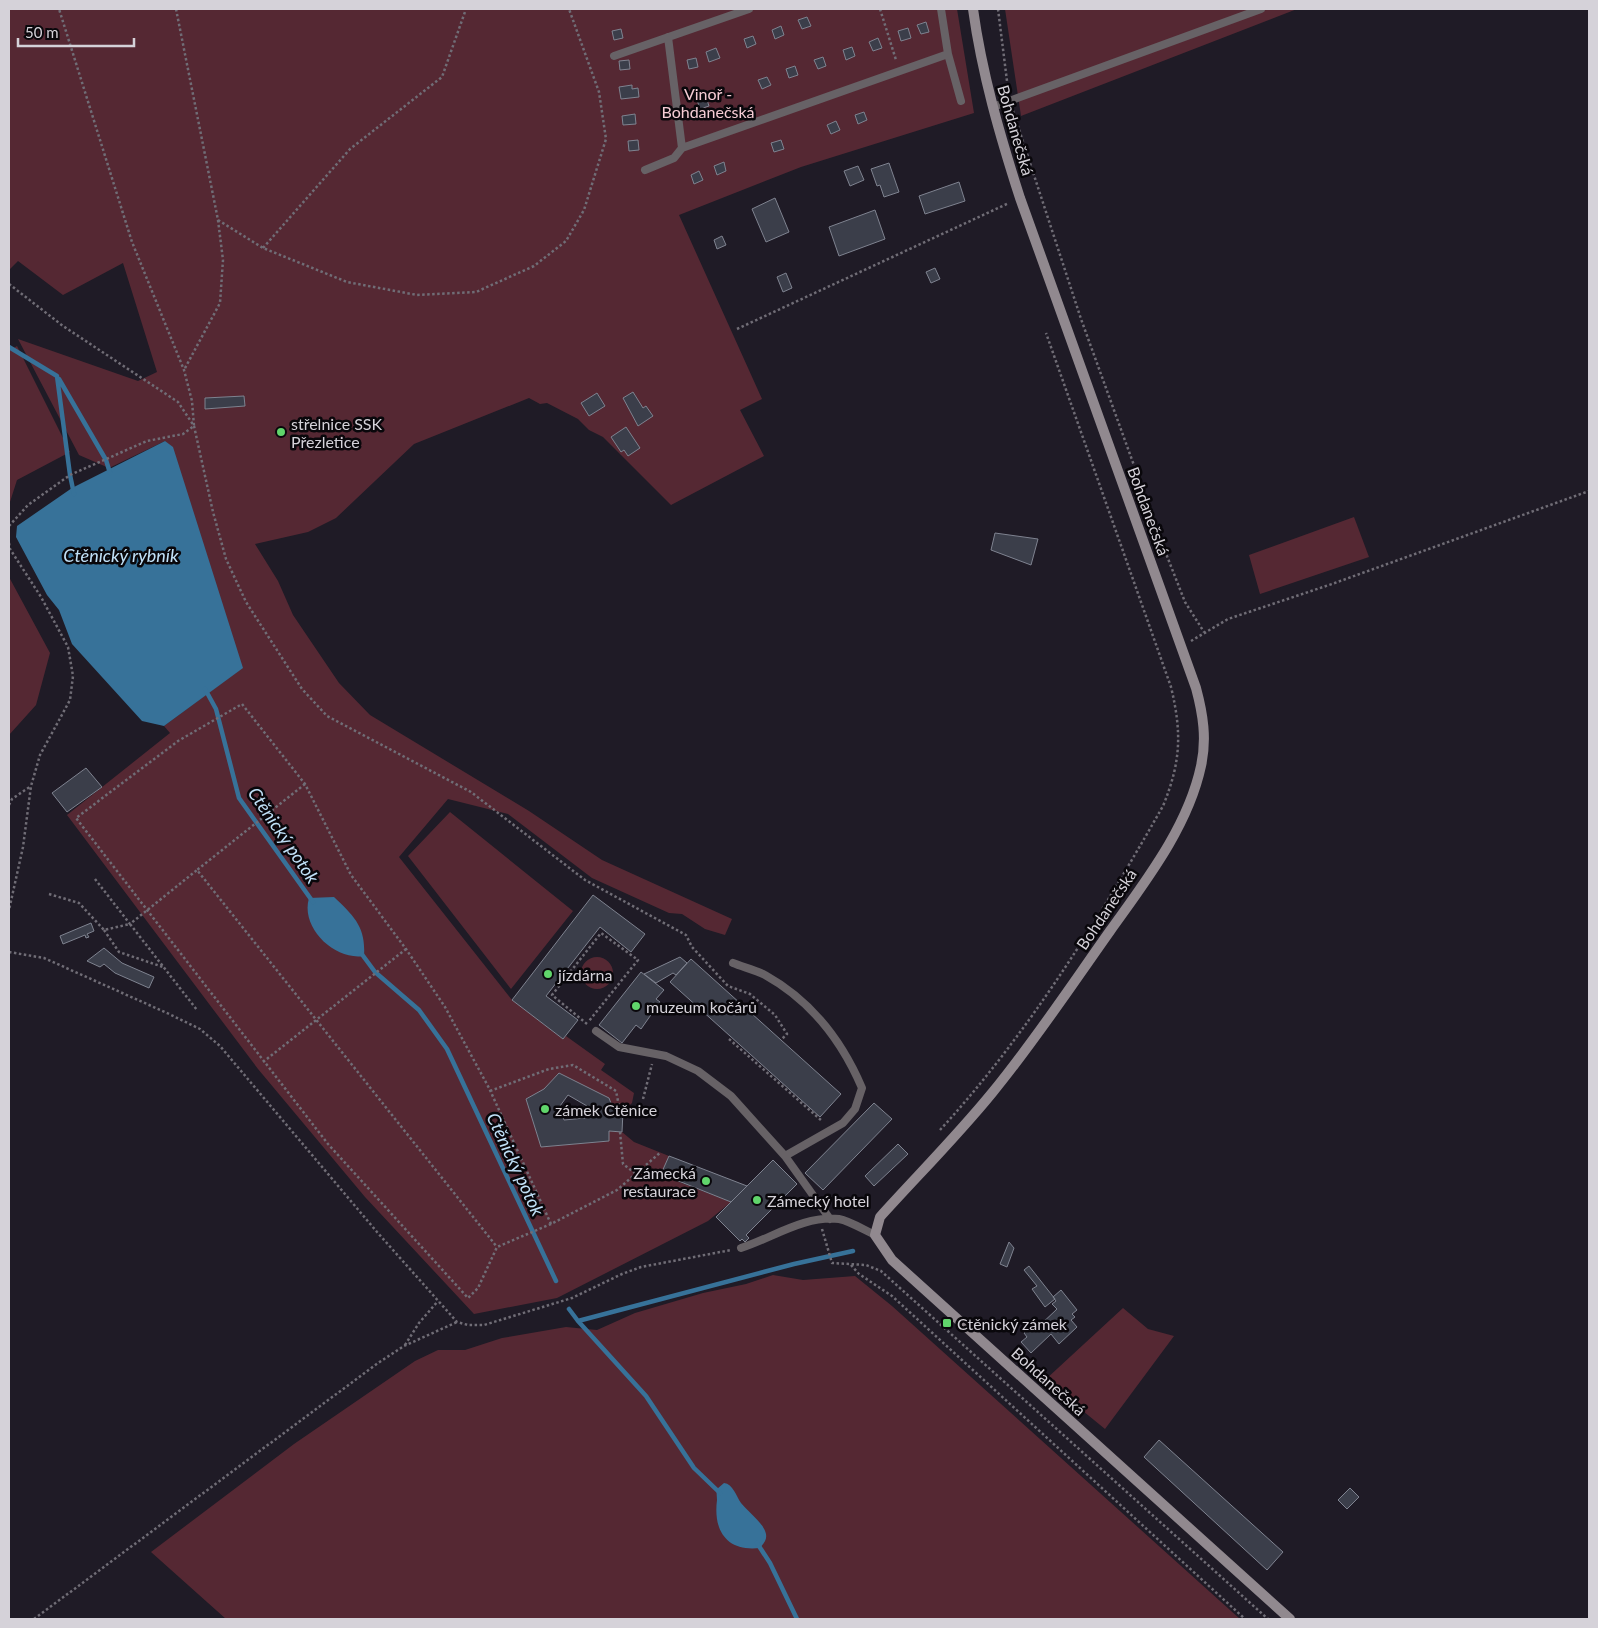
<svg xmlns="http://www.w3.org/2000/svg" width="1598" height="1628" font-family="Lato,sans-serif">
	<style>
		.green { fill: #552833; fill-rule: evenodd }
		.water { fill: #377299 }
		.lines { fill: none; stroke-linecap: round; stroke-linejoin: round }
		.stream { stroke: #377299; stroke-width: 4.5 }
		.building { fill: #3b3e4a; stroke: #7f8390; fill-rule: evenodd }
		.path { stroke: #706d76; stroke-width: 2.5; stroke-dasharray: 2.5 2.5; stroke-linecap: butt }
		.lane { stroke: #676266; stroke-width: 8 }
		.secondary { stroke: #91898f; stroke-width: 10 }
		.poi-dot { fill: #60d56b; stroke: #09070b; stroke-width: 2 }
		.labels { text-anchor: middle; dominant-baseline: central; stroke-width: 5; stroke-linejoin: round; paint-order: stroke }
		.park-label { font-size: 16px; fill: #f5ccd4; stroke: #09070b }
		.street-label { font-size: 16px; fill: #d5d2d9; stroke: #09070b }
		.poi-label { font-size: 16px; fill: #d5d2d9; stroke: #09070b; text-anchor: start }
		.water-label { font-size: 18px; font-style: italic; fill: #c1e1f8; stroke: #09070b }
	</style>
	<rect width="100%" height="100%" fill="#1f1b26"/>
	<!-- green -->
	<path class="green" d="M9 9H957L974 113 801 167 679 215 762 399 740 410 764 456 671 505 603 437 589 430 578 419 547 403 540 404 529 398 414 444 336 518 308 532 255 544 278 581 293 615 339 683 370 715 529 811 602 860 732 919 725 935 705 929 682 914 669 913 592 878 508 814 448 799 399 857 512 1000 563 1039 566 1036 605 1064 601 1070 634 1093 632 1103 623 1111H614L609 1098 559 1073 544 1089 526 1099 541 1147 609 1141V1131L622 1132 634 1142 669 1156 661 1175 731 1202 708 1221 557 1298 474 1314 365 1197 258 1069 67 815 170 733 164 726 242 668 165 441 109 468 79 455 18 339 138 381 157 372 123 263 63 295 18 261 9 270ZM244 396 245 406 205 409V398Z
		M1005 9H1297L1021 116Z
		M17 346 70 452 17 480 9 505V351Z
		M1354 517 1369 557 1260 594 1249 555Z
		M9 577 50 653 36 705 9 735Z
		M450 812 573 911 511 989 408 856Z
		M581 973a16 16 0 1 1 32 0a16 16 0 1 1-32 0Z
		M773 1275 803 1280 855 1276 892 1306 1240 1619H226L151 1552 294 1444 415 1361 438 1350H465L502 1338 566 1327 597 1330 635 1313 703 1293 746 1284Z
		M1123 1308 1148 1329 1174 1336 1105 1429 1045 1380Z"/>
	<!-- water -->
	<path class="water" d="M165 441 173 447 243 668 164 726 142 721 72 644 59 610 47 595 16 537 17 526 72 488Z
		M334 897C354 916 366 927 364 956 335 961 300 928 309 898Z
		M724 1483C733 1484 736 1496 741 1503 748 1512 764 1523 766 1534 767 1540 764 1543 760 1548 727 1552 713 1531 717 1500 717 1496 716 1493 717 1489Z"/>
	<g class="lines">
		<!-- stream -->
		<path class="stream" d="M9 347 57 376 70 475 74 494
			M59 379 106 460 110 473
			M205 689 216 709 239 798 313 902
			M361 953 375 972 419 1010 447 1049 556 1281
			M569 1309 578 1321 794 1264 853 1251
			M578 1321 646 1396 694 1468 720 1493
			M757 1543 770 1563 797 1619"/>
	</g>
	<!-- building -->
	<path class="building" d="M807 17 811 26 802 29 798 20Z
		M926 22 929 32 921 34 917 25Z
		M781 26 784 35 775 39 772 30Z
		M908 28 911 38 901 41 898 31Z
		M621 29 623 38 614 40 612 31Z
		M753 36 756 44 747 48 744 39Z
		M878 38 882 48 873 51 869 42Z
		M852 47 855 56 846 60 843 50Z
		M716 48 720 58 709 62 706 52Z
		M823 57 826 66 818 69 814 60Z
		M696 58 698 67 689 69 687 60Z
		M629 60 630 69 620 70 619 61Z
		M795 66 798 75 789 78 786 69Z
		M767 77 771 85 762 89 758 80Z
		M632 85V89L638 88 639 97 621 99 619 87Z
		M706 97 709 106 700 109 697 100Z
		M864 112 867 120 858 124 855 115Z
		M635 114 636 124 623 125 622 116Z
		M836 121 840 130 831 134 827 125Z
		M638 140 639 150 629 151 628 141Z
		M781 140 784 149 774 152 771 143Z
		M724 162 726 171 717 175 714 166Z
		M889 163 899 192 884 197 880 185 877 186 871 169Z
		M858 166 864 180 850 186 844 171Z
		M699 171 703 180 694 184 691 175Z
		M959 182 965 201 925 214 919 196Z
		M775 198 789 232 766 242 752 209Z
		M875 210 885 239 839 256 829 227Z
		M722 236 726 245 717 249 714 240Z
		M935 268 940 279 931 283 926 272Z
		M786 273 792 288 783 292 777 277Z
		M633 392 643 408 646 406 653 416 638 426 623 398Z
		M597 393 605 406 589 416 581 403Z
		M244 396 245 406 205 409V398Z
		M626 427 640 448 628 456 624 450 621 452 611 437Z
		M995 533 1038 539 1031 565 991 550Z
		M86 768 102 787 67 812 52 793Z
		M593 895 645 934 631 952 600 927 546 996 578 1020 563 1039 512 1000Z
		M91 923 94 931 87 934 89 937 86 938 85 935 63 944 60 936Z
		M104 948 122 963 154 977 149 988 115 973 104 964 100 967 87 961Z
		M680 957 687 963 676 975 673 973 656 983 644 974Z
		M691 959 841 1094 820 1117 670 982Z
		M641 972 664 990 656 999 660 1002 641 1029 636 1025 622 1043 599 1025Z
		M559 1073 609 1098 614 1111H623L622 1132 609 1131V1141L541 1147 526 1099 544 1089ZM568 1095 587 1106 585 1118 564 1120 560 1106Z
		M874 1103 892 1119 823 1190 805 1173Z
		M898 1144 908 1154 874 1186 865 1176Z
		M669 1156 677 1159 747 1186 731 1202 661 1174Z
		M773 1160 797 1184 746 1235 749 1238 745 1242 742 1239 740 1241 716 1217Z
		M1009 1242 1014 1248 1007 1267 1000 1264Z
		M1029 1266 1055 1299 1045 1307 1032 1289 1037 1286 1024 1270Z
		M1061 1290 1077 1310 1072 1314 1075 1317 1071 1320 1077 1327 1059 1344 1051 1334 1031 1353 1021 1342 1027 1337 1024 1333 1033 1324 1037 1328 1057 1309 1052 1304 1056 1301 1053 1297Z
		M1159 1440 1283 1552 1267 1570 1144 1457Z
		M1350 1488 1359 1497 1347 1509 1338 1500Z"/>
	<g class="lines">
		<!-- path -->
		<path class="path" d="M176 9 218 220 223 260 220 303 184 370
			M880 9 896 60
			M998 9 1008 89
			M1013 111 1081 319 1165 551 1185 602 1204 632
			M218 220 263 248 347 282 417 295 476 292 534 266 566 241 584 210 606 139 599 92 569 9
			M263 248 350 149 442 77 466 9
			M9 284 63 326 178 402 194 426 213 512 226 559 246 602 302 689 327 716 471 792 585 880 686 935 692 947 728 986 750 994 775 1015 787 1034 781 1040
			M737 329 1009 203
			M9 526 28 505 70 475 147 441 183 434 194 426 192 401 184 370 132 242 59 9
			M9 543 10 549 41 597 68 647 73 676 70 700 40 755 31 786 23 847 9 910
			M1191 641 1228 619 1332 584 1589 491
			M305 784 197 870 497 1247
			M9 805 12 799 31 786
			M95 879 130 924 197 870
			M49 894 79 903 104 930 130 924 197 1010
			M104 930 119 952 163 967
			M9 952 44 958 167 1013 200 1029 220 1046 377 1232 457 1322 468 1325H484L572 1298 622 1274 641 1267 731 1250
			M587 1024 552 995 601 933 638 960 589 1021
			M729 1039 822 1121
			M263 1062 406 949
			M490 1091 549 1069 573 1065 616 1091 620 1111
			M643 1099 652 1064
			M940 1130C1029 1033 1098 920 1163 806 1181 762 1182 733 1171 687L1046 333
			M620 1132 623 1164 635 1173
			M551 1224 489 1088 445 1007 406 949 351 875 305 784 242 704 178 741 76 818 328 1144 468 1298 478 1288 497 1247 551 1224 617 1190 661 1152
			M822 1229 832 1263 866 1265 881 1271 1268 1619
			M851 1265 859 1274 892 1296 1245 1619
			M405 1345 419 1323 438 1301
			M34 1619 378 1363 404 1346 457 1322"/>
		<!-- lane -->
		<path class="lane" d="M941 9 948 54 961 101
			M668 37 682 148
			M614 56 749 9
			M993 107 1261 9
			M645 170 674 158 682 148 948 54
			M733 963C743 967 755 970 765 975 810 1000 842 1041 862 1088L855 1109 843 1123 785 1156
			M596 1031 619 1047 666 1056 698 1071 731 1096 785 1156 830 1219
			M741 1248C772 1238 805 1215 839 1219 850 1221 864 1230 875 1235"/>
		<!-- secondary -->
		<path class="secondary" d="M973 9C982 74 1000 136 1020 198L1196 688C1203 714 1207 739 1201 766 1188 827 1145 882 1110 931 1071 986 1034 1042 992 1093 957 1136 917 1176 880 1217L875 1235 892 1260 1290 1619"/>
	</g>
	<!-- markers -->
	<g class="poi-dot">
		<circle cx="281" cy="432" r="5"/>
		<circle cx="548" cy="974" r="5"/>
		<circle cx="636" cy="1006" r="5"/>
		<circle cx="545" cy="1109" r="5"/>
		<circle cx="706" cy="1181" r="5"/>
		<circle cx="757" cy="1200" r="5"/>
		<rect x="942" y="1318" width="10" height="10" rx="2.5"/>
	</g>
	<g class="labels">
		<!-- park labels -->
		<g class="park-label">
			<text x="708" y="93">Vinoř -<tspan x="708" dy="18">Bohdanečská</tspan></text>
		</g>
		<!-- street labels -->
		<g class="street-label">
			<text transform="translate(1016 130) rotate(74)">Bohdanečská</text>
			<text transform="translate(1149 511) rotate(70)">Bohdanečská</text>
			<text transform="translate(1106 909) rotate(-56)">Bohdanečská</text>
			<text transform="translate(1049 1381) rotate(42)">Bohdanečská</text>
		</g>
		<!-- poi labels -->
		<g class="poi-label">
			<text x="291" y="423">střelnice SSK<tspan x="291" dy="18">Přezletice</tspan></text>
			<text x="558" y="974">jízdárna</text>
			<text x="646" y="1006">muzeum kočárů</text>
			<text x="555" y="1109">zámek Ctěnice</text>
			<text x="696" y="1172" text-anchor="end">Zámecká<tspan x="696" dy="18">restaurace</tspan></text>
			<text x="767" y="1200">Zámecký hotel</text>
			<text x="957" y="1323">Ctěnický zámek</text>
		</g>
		<!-- water labels -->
		<g class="water-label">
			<text x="121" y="555">Ctěnický rybník</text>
			<text transform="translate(284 835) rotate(56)">Ctěnický potok</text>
			<text transform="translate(516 1164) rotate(65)">Ctěnický potok</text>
		</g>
	</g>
	<!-- border -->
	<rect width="1598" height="1628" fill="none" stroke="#d5d2d9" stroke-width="20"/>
	<!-- scale -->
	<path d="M18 38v8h116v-8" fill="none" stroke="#d5d2d9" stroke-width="2.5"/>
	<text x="25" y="38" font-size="15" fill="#d5d2d9" stroke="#09070b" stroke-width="4" paint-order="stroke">50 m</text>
</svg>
